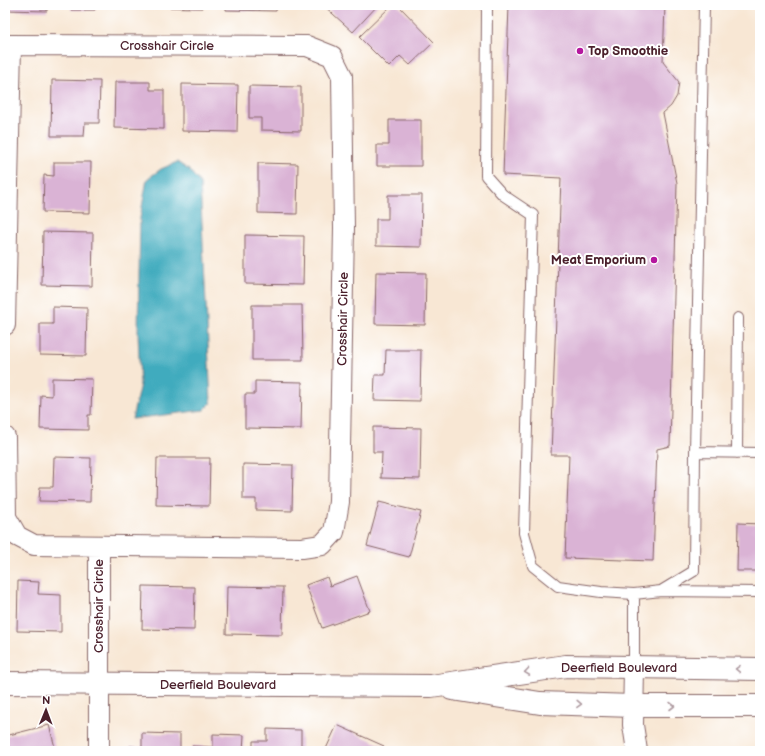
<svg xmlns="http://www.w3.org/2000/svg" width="765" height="756" font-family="'Balsamiq Sans',sans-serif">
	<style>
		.water { fill: #3fabbe; stroke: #446574 }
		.building { fill: #dab3d5 }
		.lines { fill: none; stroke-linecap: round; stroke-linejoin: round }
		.service-casing { stroke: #876566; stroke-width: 12 }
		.minor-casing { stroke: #876566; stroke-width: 22 }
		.tertiary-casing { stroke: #876566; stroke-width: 24 }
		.service { stroke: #fff; stroke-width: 10 }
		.minor { stroke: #fff; stroke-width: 20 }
		.tertiary { stroke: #fff; stroke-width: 22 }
		.oneway { stroke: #ae9aa0 }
		.poi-dot { fill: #b5179e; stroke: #fff; stroke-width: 1.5 }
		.labels { text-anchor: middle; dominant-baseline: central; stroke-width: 4; stroke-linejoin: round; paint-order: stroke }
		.street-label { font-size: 13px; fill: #4a1f2b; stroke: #fff }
		.poi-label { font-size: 13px; font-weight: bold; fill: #4a1f2b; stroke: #fff; text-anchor: start }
	</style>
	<rect width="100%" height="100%" fill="#fff"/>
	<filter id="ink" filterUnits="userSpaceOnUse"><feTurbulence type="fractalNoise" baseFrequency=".025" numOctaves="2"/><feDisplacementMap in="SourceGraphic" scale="8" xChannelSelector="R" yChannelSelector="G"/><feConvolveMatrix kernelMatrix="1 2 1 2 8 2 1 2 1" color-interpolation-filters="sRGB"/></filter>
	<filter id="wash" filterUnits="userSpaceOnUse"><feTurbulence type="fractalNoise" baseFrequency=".012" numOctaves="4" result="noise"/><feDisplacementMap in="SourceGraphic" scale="16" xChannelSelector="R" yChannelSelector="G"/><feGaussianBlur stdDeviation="0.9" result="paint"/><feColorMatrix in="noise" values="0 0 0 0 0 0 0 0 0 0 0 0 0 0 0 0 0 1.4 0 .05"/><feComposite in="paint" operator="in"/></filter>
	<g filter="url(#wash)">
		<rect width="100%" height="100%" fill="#f8e7d4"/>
		<!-- water -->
		<path class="water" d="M177 162 189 170 200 183 211 403 204 410 132 419 140 384 138 332 140 218 147 179 161 169Z"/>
		<g id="blocks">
			<!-- building -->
			<path class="building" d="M5 5H47V11L5 10Z
				M71 5H96L95 10H71Z
				M146 5H202V8L145 7Z
				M226 5H277L276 11 226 10Z
				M323 5H378L353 32Z
				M392 5H398L434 42 410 65 400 56 389 67 359 37Z
				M509 5H665L663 62 679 82 677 96 671 106 663 113 677 183 670 446 657 449 653 561 565 558 569 455H551L561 178 503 175Z
				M52 80 100 81 99 123H85L84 136H51Z
				M115 82H150V90H164V129L114 128Z
				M182 84 238 85 237 132 182 131Z
				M249 86 301 87V131L261 130V118H249Z
				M389 120H421V166H377V145H389Z
				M54 162H91L90 213 43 212 44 175 54 176Z
				M258 163 298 164 297 214 258 213Z
				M388 195H422L421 247 376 246V219H388Z
				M43 232 93 233 92 286 42 285Z
				M245 235 304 236 303 285 245 284Z
				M376 272 426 273 425 325 375 324Z
				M252 305H302L303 360H252Z
				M53 307 87 308 86 356 40 355V324H53Z
				M386 350H421L420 401 374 400 375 375H385Z
				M52 378 92 379 91 415H88V430L40 429 41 395 52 396Z
				M255 381 302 382 301 429 245 428V394H255Z
				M373 427 421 428 420 479 381 478 382 452H373Z
				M54 457 91 458 90 502 39 501 40 487H53Z
				M157 458H210L209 506 156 505Z
				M243 464 293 465 292 511 256 510V499H243Z
				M379 502 421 512 409 557 367 546Z
				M738 523 760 524V571H737Z
				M357 576 370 611 322 628 306 585 327 577 330 586Z
				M18 581 39 582 38 594 61 595V632L17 631Z
				M143 586 195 587 194 630 142 629Z
				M227 586 283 587 282 635 226 634Z
				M49 725 56 751H6L5 736Z
				M337 725 384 746 381 751H325Z
				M267 729 301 730V751H253V741H267Z
				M142 733 180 734V751H130V746L142 747Z
				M213 734 244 735 243 751H192V746L213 747Z"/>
		</g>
	</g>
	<g filter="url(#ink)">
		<use href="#blocks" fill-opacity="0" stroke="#876566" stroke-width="1"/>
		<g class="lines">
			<!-- service casing -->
			<g class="service-casing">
				<path id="service" d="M487 5 486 176 503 195 533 215 524 533 533 566 558 586 601 592 634 594
					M695 452 704 5
					M737 453 738 318
					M661 591 760 592
					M634 667V594L661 591 694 571 695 452 760 453"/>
			</g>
			<!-- minor casing -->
			<g class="minor-casing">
				<path id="minor" d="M5 45 307 46 332 56 342 76 344 228 339 502 334 532 322 545 302 548 34 545 17 536 6 517 5 437
					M5 325 11 45
					M99 546V751
					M634 667 633 725 637 751"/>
			</g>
			<!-- tertiary casing -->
			<g class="tertiary-casing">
				<path id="tertiary" d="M5 683 431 686 566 666 760 669
					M452 689 540 703 633 706H760"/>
			</g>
			<!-- service -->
			<use href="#service" class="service"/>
			<!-- minor -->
			<use href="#minor" class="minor"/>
			<!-- tertiary -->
			<use href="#tertiary" class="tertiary"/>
		</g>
		<!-- one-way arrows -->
		<defs><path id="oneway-chevron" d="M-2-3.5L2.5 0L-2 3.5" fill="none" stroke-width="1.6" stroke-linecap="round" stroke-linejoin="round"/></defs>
		<g class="oneway">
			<use href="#oneway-chevron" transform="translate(738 669) rotate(-179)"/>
			<use href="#oneway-chevron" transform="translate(527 672) rotate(172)"/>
			<use href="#oneway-chevron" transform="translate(579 704) rotate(2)"/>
			<use href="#oneway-chevron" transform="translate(672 706)"/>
		</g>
	</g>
	<!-- markers -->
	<g class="poi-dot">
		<circle cx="580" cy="51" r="4"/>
		<circle cx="654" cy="260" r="4"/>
	</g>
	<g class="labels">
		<!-- street labels -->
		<g class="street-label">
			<text x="167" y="46">Crosshair Circle</text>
			<text transform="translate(343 319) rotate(-89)">Crosshair Circle</text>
			<text transform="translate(99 606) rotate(-90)">Crosshair Circle</text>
			<text x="619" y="668">Deerfield Boulevard</text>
			<text x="218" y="685">Deerfield Boulevard</text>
		</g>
		<!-- poi labels -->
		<g class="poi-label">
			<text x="588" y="51">Top Smoothie</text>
			<text x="646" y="260" text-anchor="end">Meat Emporium</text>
		</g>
	</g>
	<!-- margin -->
	<rect width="765" height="756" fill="none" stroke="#fff" stroke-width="20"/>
	<!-- north arrow -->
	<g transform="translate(46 710) rotate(1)" stroke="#ffffff" stroke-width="3" paint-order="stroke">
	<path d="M0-3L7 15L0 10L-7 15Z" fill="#4a1f2b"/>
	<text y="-6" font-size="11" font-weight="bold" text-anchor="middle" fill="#4a1f2b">N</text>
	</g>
</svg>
